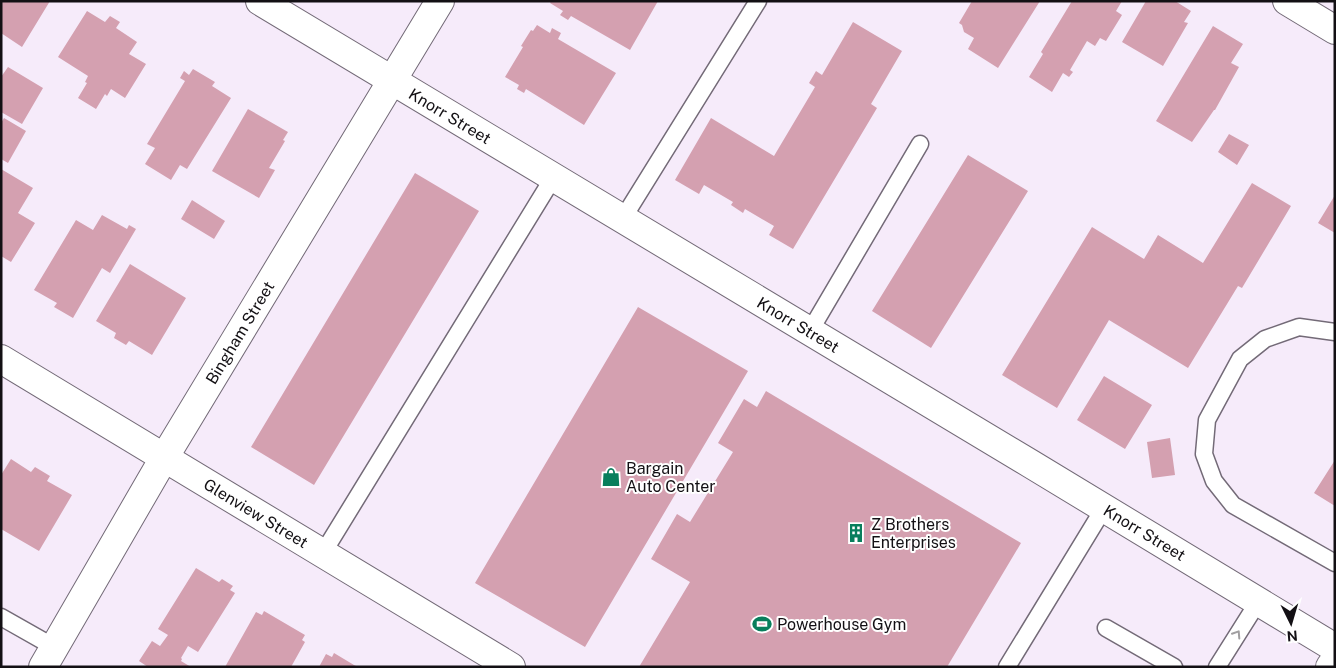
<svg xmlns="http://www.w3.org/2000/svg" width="1336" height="668" font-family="'Public Sans',sans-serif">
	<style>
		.building { fill: #d4a0b0 }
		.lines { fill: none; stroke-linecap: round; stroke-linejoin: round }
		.service-casing { stroke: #736a77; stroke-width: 19 }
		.minor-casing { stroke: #736a77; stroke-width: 30 }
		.secondary-casing { stroke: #736a77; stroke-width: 30 }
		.service { stroke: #fff; stroke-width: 16 }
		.minor { stroke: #fff; stroke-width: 28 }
		.secondary { stroke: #fff; stroke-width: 28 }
		.oneway { stroke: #a19fa1 }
		.labels { text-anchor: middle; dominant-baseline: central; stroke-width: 4; stroke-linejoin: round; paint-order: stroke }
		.street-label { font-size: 16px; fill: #131014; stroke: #fff }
		.poi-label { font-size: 16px; fill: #131014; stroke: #fff; text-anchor: start }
	</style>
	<rect width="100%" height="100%" fill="#f6ebfa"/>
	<!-- building -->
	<path class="building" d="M1 1H50L22 47 1 33Z
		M551 1H658L630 50 571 16 568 20 560 15 563 11 550 3Z
		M972 1H1040L998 68 968 49 974 38 964 32 962 25 959 23Z
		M1072 1H1122L1116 11 1122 15 1106 41 1100 38 1095 46 1087 41 1070 70 1073 72 1069 77 1063 73 1052 92 1029 77 1043 54 1041 52Z
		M1146 1H1175L1191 11 1184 22 1188 23 1163 66 1122 42Z
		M87 11 105 22 110 16 120 22 116 28 137 42 129 54 146 64 125 98 111 89 107 96 105 94 96 109 78 98 87 83 85 82 88 76 58 57Z
		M853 22 902 51 871 104 877 108 793 249 769 235 774 226 745 209 743 213 731 205 733 202 704 185 699 194 675 180 711 118 774 156 815 87 809 83 816 71 822 75Z
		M537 25 550 33 552 28 561 33 558 39 616 73 584 125 526 89 524 93 517 89 519 85 505 77 523 47 521 46 531 30 533 31Z
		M1213 26 1243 44 1231 63 1239 67 1215 110H1214L1192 142 1156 121Z
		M8 67 43 88 22 124 1 112V77Z
		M193 69 215 82 212 86 231 98 187 169 180 165 171 180 145 164 155 148 147 144 185 81 180 78 184 71 189 75Z
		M248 109 288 132 283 140 285 141 269 168 275 170 259 198 212 171Z
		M4 118 26 131 8 163 1 159V123Z
		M1229 134 1249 145 1237 165 1218 152Z
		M968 155 1028 191 931 348 872 311Z
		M1 169 33 188 18 213 35 223 11 262 1 256Z
		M415 173 479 211 314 485 251 447Z
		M1252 183 1291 206 1242 288 1238 286 1188 368 1109 320 1057 408 1002 375 1092 227 1144 259 1158 235 1203 263Z
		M1335 195V233L1318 223Z
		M192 200 225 221 214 239 181 219Z
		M102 215 127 229 129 225 136 229 110 273 102 268 73 318 54 307 57 303 34 290 76 220 93 230Z
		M130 264 186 298 152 355 129 341 126 345 114 338 116 333 96 321Z
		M638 307 748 371 585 647 475 583Z
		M1104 376 1152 405 1125 449 1077 420Z
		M766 391 1021 543 947 667H639L690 582 651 559 677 514 690 522 733 452 718 443 744 399 757 407Z
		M1170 438 1175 475 1152 478 1147 442Z
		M11 459 31 472 35 467 50 476 47 481 72 495 39 551 1 529V475Z
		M1335 460V506L1314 493Z
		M196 568 219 582 222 579 233 586 230 590 235 593 198 652 188 646 181 658 182 659 181 661 191 667H148L139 661 152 641 160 646 168 635 158 629Z
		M264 611 305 635 302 640 305 642 291 667H225L256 612 262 615Z
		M334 653 354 665 358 667H319L326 654 332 657Z"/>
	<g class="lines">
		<!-- service casing -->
		<g class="service-casing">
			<path id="service" d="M622 220 758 1
				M810 331 920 144
				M1335 332 1299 327 1265 339 1240 359 1207 420 1204 454 1214 481 1233 505 1335 563
				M323 553 553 178
				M1 617 54 647
				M1106 628 1174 667
				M1007 667 1104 508
				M1217 667 1258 602"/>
		</g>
		<!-- minor casing -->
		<g class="minor-casing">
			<g id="minor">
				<path id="s1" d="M260 1C617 218 978 430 1335 648"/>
				<path d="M1287 1 1335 30"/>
				<path id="s2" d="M1 359 511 667"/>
				<path id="s3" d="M43 667 164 458 440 1"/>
			</g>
		</g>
		<!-- secondary casing -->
		<g class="secondary-casing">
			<path id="secondary" d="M1330 667 1335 660"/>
		</g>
		<!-- service -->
		<use href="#service" class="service"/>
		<!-- minor -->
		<use href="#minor" class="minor"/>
		<!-- secondary -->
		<use href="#secondary" class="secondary"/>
	</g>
	<!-- one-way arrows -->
	<defs><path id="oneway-chevron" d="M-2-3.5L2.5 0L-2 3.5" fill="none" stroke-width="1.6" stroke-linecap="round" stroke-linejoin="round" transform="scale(1.25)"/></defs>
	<use class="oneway" href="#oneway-chevron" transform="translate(1237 634) rotate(-57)"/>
	<!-- icons -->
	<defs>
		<g id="shop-bare" transform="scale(1.5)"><path d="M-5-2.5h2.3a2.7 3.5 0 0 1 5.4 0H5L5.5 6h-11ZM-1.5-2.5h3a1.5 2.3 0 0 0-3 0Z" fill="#087e5c" stroke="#fff" stroke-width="2.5" paint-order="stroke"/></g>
		<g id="building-bare" transform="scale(1.5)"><path d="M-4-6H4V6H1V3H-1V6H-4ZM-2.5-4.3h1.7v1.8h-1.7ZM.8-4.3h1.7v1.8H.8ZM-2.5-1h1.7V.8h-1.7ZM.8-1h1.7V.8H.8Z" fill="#087e5c" stroke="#fff" stroke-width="2.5" paint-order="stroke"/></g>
		<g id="stadium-bare" transform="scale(1.5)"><path d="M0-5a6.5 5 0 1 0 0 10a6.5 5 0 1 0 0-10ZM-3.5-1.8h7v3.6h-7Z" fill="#087e5c" stroke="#fff" stroke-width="2.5" paint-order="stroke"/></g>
	</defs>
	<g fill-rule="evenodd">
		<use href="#shop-bare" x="611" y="477"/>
		<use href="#building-bare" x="856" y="533"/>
		<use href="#stadium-bare" x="762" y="624"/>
	</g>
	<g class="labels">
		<!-- street labels -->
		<g class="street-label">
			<text stroke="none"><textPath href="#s1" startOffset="222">Knorr Street</textPath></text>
			<text stroke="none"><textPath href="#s1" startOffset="628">Knorr Street</textPath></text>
			<text stroke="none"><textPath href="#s3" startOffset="388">Bingham Street</textPath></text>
			<text stroke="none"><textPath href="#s2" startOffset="298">Glenview Street</textPath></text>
			<text stroke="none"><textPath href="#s1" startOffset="1032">Knorr Street</textPath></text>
		</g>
		<!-- poi labels -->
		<g class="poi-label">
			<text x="626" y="468">Bargain<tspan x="626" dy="18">Auto Center</tspan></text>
			<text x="871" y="524">Z Brothers<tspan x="871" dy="18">Enterprises</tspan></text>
			<text x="777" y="624">Powerhouse Gym</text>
		</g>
	</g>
	<!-- border -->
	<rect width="1336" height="668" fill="none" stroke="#131014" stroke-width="5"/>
	<!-- north arrow -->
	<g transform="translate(1291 623) rotate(175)" stroke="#ffffff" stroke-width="4" paint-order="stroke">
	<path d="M0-4L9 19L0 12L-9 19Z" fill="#131014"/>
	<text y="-8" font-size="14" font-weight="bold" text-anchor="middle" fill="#131014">N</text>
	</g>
</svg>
